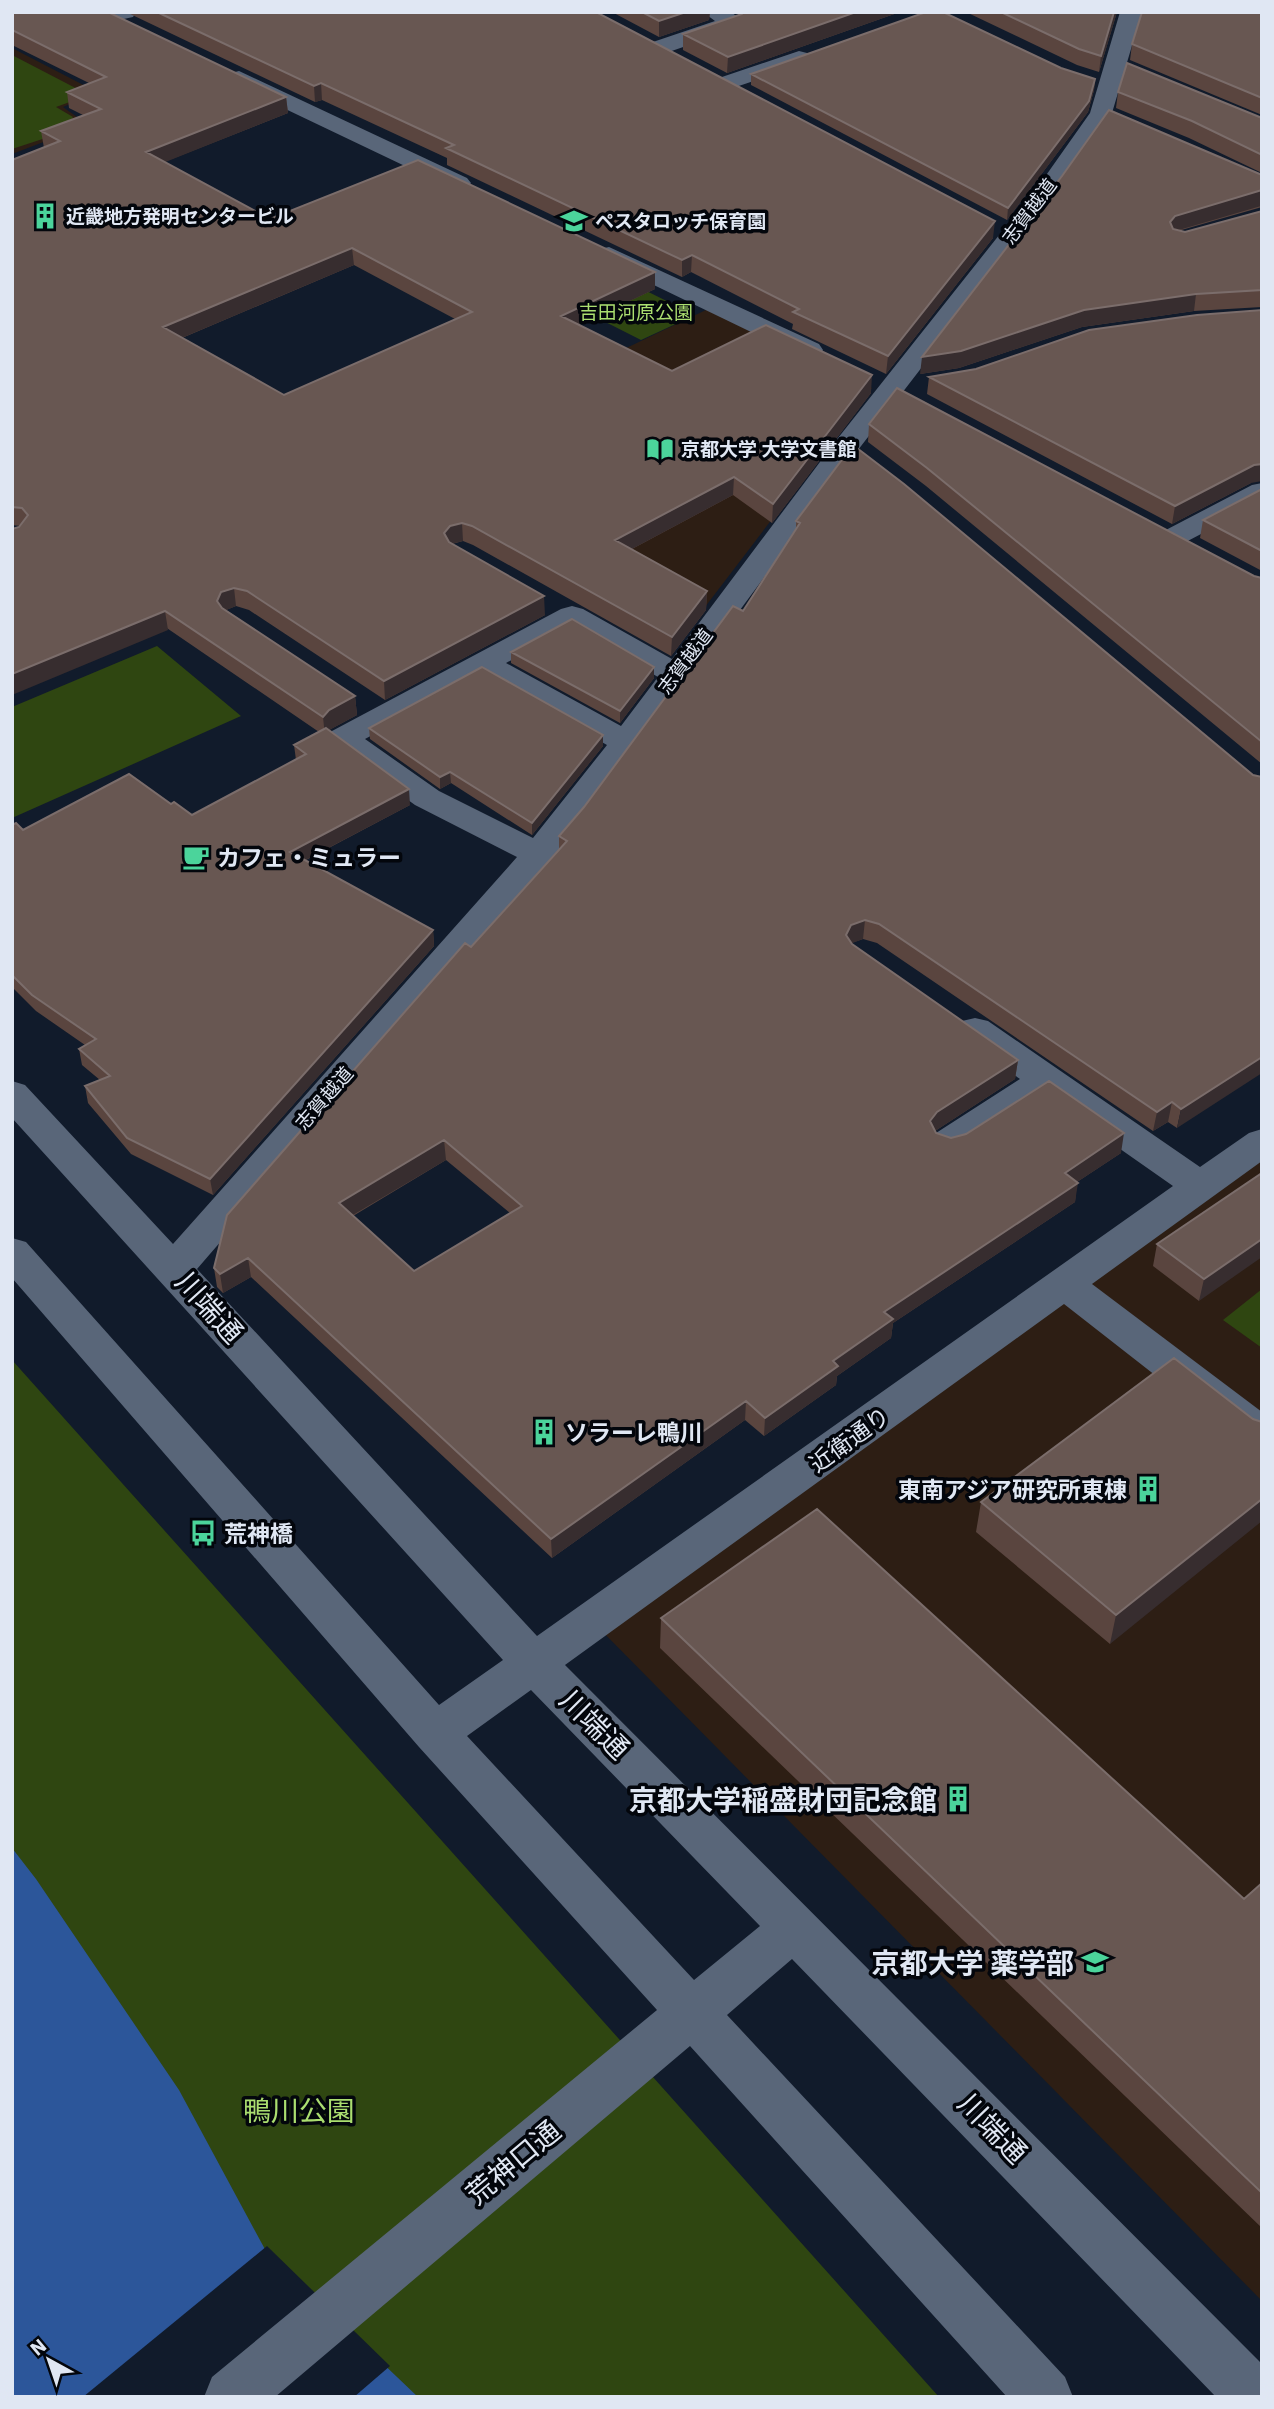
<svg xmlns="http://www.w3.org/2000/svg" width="1274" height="2409" font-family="'IBM Plex Sans','Noto Sans JP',sans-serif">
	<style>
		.education { fill: #2d1e14 }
		.green { fill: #2f4611 }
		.water { fill: #2c569a }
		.pier { fill: #111b2b }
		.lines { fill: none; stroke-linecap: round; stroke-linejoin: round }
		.minor { fill: #596679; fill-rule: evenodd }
		.wall { fill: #5a453f; fill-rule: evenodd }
		.shaded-wall { fill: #372d2f }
		.building { fill: #685752; stroke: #7b6d6b; stroke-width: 2; fill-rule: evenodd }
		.labels { text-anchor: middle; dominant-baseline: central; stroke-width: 7; stroke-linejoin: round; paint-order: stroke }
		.far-street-label { font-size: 19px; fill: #e0e7f3; stroke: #03060c }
		.far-poi-label { font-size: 19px; font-weight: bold; fill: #e0e7f3; stroke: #03060c; text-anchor: start }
		.far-park-label { font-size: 19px; fill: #abde70; stroke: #03060c }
		.poi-label { font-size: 23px; font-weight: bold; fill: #e0e7f3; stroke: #03060c; text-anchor: start }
		.street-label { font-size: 23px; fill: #e0e7f3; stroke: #03060c }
		.near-street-label { font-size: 28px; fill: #e0e7f3; stroke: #03060c }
		.near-poi-label { font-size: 28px; font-weight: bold; fill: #e0e7f3; stroke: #03060c; text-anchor: end }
		.near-park-label { font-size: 28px; fill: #abde70; stroke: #03060c }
	</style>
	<rect width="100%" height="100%" fill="#111b2b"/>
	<!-- education -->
	<path class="education" d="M12 48 97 92 63 107 77 117 70 132 12 154Z
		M708 309 872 388 705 607 419 447Z
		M1262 1142V2301L593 1622Z"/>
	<!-- green -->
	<path class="green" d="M12 55 89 95 56 107 73 117 64 132 12 149Z
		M519 228 695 315 641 340 465 251Z
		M157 646 241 716 12 818V707Z
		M1262 1289V1348L1223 1320Z
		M12 1360 939 2397H12Z"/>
	<!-- water -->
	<path class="water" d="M12 1848 36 1879 179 2090 267 2253 418 2397H12Z"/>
	<!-- pier -->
	<path class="pier" d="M267 2246 390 2366 354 2397H83Z"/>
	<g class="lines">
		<!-- minor -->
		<path class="minor" d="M102 12H136L133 17 110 22 102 21 99 16Z
			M703 12H731L744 22 741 27 663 54H647L644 49 647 44 715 21Z
			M1120 12H1142L1112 113 1058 191 858 450 582 824 197 1269 537 1636 1173 1186 1046 1097 962 1151 949 1155 936 1151 930 1142 936 1133 1020 1079 962 1039 957 1030 962 1021 975 1018 988 1021 1200 1167 1249 1133 1262 1129V1161L1092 1284 1262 1412V1451L1247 1447 1064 1304 565 1665 1262 2364V2397H1216L792 1959 727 2015 1065 2377 1073 2397H1007L690 2046 275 2397H204L212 2377 657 2010 419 1747 12 1278V1238L26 1242 439 1705 503 1660 12 1118V1081L25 1085 173 1244 517 857 415 805 332 745 327 738 332 731 561 609 572 606 583 609 672 659 838 438 1042 181 1090 113ZM572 627 658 677 621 726 506 663ZM483 675 607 745 533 838 439 791 365 739ZM531 1690 760 1926 694 1980 467 1736Z
			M799 51 807 53 810 58 807 63 724 91 716 89 713 84 716 79Z
			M239 71 467 178 471 183 467 188 459 190 451 188 231 83 228 78 231 73Z
			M609 247 819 344 823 350 819 356 810 358 801 356 600 259 597 254 600 249Z
			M1262 483V502L1182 544 1172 547 1162 544 1158 538 1162 532 1252 485Z"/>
	</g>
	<!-- wall -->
	<path class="wall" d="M12 12 286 97 288 113 164 162 270 219 655 272V289L579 325 672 371 871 393 772 523 733 495 632 549 707 591 706 610 671 656 473 545 463 541 452 544 545 615 385 700 249 610 236 606 226 610 355 696 357 715 329 730 410 805 306 860 433 930 434 946 213 1195 131 1154 88 1103 85 1086 100 1080 82 1065 79 1049 85 1045 36 1011 12 987V825L23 830 171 804 192 815 296 760 294 745 319 732 19 527 20 526 12 525V160L44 148 41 131 83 115 69 108 67 92 89 83 12 45ZM354 265 455 319 284 395 182 338Z
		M126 12H596L993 238 886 374 792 329 793 324 691 272 682 277 447 165V158L322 100 315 102Z
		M612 12H710L709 20 659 37Z
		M735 12H900L727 73 683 50V34L739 15Z
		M966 12H1117L1099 72 1077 65Z
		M1262 12V115L1130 60 1132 44Z
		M1061 68 1095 79 1094 90 1088 112 1007 220 751 85V74Z
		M1118 92 1262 118V173L1189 138 1116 108Z
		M1262 175V207L1178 231 1185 232 1262 211V307L1194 311 1082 327 959 368 920 374Z
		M976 369 1251 483 1172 524 927 394 929 377Z
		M869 424 1254 576 1262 578V764L926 486 868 442Z
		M1262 489V571L1200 538 1203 520Z
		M796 521 1253 775 1177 1128 1168 1122 1153 1131 877 943 863 939 851 943 1018 1060 1015 1079 935 1131 936 1133 951 1138 1121 1153 1077 1182 1075 1202 893 1323 891 1338 837 1376 836 1385 764 1436 745 1420 552 1558 251 1277 223 1293 217 1287 214 1268 471 947 559 849V836L584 807 743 611 796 530ZM446 1160 510 1213 414 1271 353 1216Z
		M511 652 654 678 620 723 511 663Z
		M369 728 603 735V746L532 835 451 783 440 789 370 739Z
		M1262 1173 1199 1301 1153 1266 1157 1244Z
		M1253 1419 1110 1644 976 1532 981 1502Z
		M661 1618 1244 1899 1262 1883V2228L660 1648Z"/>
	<!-- shaded-wall -->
	<path class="shaded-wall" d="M686 12H710L709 20 659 37V21Z
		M856 12H900L727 73 728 57Z
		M1114 12H1117L1099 72 1101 56Z
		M1095 79 1094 90 1088 112 1007 220 1008 208Z
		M321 83 322 100 315 102 314 86Z
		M286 97 288 113 148 169 146 152Z
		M1262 190 1261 206 1172 232 1170 222 1175 216Z
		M995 221 993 238 886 374 888 356Z
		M352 248 354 265 165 345 163 327Z
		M692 255 691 272 682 277V260Z
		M655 272V289L562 333 561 316Z
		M1196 294 1194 311 1082 327 959 368 920 374 922 357 1084 310Z
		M872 375 871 393 772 523 773 504Z
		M1262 464V481L1251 483 1172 524 1175 506 1254 465Z
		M734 477 733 495 615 558V540Z
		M462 523 463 541 451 544 445 551 444 533 450 526Z
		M234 588 236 606 224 611 217 601 221 592Z
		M707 591 706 610 671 656 672 637Z
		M544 596 545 615 385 700 384 681Z
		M165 611 168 630 12 695V674Z
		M654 667V678L620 723V711Z
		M355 696 357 715 331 729 325 736 323 717 329 710Z
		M603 735V746L532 835V823Z
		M450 772 451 783 440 789V777Z
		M409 789 410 805 292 867 290 852Z
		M865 920 863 939 850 944 846 935 851 925Z
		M433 930 434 946 213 1195 210 1179Z
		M1262 1057V1073L1177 1128 1181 1109Z
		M1018 1060 1015 1079 935 1131 930 1121 937 1112Z
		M1172 1102 1168 1122 1153 1131 1157 1112Z
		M1124 1133 1121 1153 1062 1192 1065 1173Z
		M444 1140 446 1160 341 1222 339 1203Z
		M1078 1183 1075 1202 893 1323 891 1338 837 1376 836 1385 764 1436 765 1418 833 1361 884 1312Z
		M1262 1239V1257L1199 1301 1204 1279Z
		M248 1258 251 1277 223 1293 220 1274Z
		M746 1401 745 1420 552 1558 551 1539Z
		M1262 1499V1521L1110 1644 1116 1615Z"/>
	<!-- building -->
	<path class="building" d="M12 12H108L286 97 146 152 270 219 418 160 655 272 561 316 672 371 766 325 872 375 773 504 734 477 615 540 707 591 672 637 472 526 462 523 450 526 444 533 449 542 544 596 384 681 247 591 234 588 221 592 217 601 222 608 355 696 329 710 323 717 165 611 12 674V529L19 527 28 515 22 508 12 507V160L60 141 41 131 101 109 67 92 106 77 12 30ZM352 248 472 312 284 395 163 327Z
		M157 12H596L995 221 888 356 793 312 799 309 692 255 682 260 446 148 454 145 321 83 314 86Z
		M642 12H686L659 21Z
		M743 12H856L728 57 683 34 742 14Z
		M926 12H943L1061 68 1095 79 1089 101 1008 208 751 74Z
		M1001 12H1114L1101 56 1079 49Z
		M1142 12H1262V98L1132 44Z
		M1127 63 1262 118V155L1192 121 1118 92Z
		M1109 110 1262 175V190L1175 216 1170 222 1173 229 1185 232 1262 211V290L1196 294 1084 310 961 351 922 357 1062 176Z
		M1262 310V464L1254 465 1175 506 929 377 976 369 1089 330 1197 315Z
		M897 388 1254 576 1262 578V742L927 468 869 424Z
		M853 445 904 484 1253 775 1262 777V1057L1181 1109 1172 1102 1157 1112 879 924 865 920 851 925 846 935 852 944 1018 1060 937 1112 930 1121 936 1133 951 1138 966 1134 1049 1081 1124 1133 1065 1173 1078 1183 884 1312 893 1319 833 1361 838 1366 765 1418 746 1401 551 1539 248 1258 220 1274 214 1268 227 1215 465 943 471 947 567 841 559 836 584 807 733 606 743 611 800 523 796 521ZM444 1140 522 1206 414 1271 339 1203Z
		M1262 489V551L1203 520Z
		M572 619 654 667 620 711 511 652Z
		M482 667 603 735 532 823 450 772 440 777 369 728Z
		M326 728 409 789 290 852 433 930 210 1179 127 1138 85 1086 110 1076 79 1049 96 1039 32 995 12 975V825L16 823 23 830 129 774 171 804 174 802 192 815 306 754 294 745Z
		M1262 1173V1239L1204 1279 1157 1244Z
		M1174 1358 1253 1419 1262 1422V1499L1116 1615 981 1502Z
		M817 1509 1244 1899 1262 1883V2193L661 1618Z"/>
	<!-- icons -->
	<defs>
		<g id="building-bare" transform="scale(2.1)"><path d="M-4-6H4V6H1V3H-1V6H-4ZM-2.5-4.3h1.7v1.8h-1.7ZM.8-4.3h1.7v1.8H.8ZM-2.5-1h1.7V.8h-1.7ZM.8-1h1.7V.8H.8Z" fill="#4bd49b" stroke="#03060c" stroke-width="2.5" paint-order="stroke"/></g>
		<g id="school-bare" transform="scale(2.1)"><path d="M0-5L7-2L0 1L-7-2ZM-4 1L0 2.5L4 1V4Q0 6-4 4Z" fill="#4bd49b" stroke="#03060c" stroke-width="2.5" paint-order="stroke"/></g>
		<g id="library-bare" transform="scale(2.1)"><path d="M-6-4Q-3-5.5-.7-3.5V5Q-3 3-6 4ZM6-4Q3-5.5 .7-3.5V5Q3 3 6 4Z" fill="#4bd49b" stroke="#03060c" stroke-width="2.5" paint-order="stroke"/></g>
		<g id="cafe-bare" transform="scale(2.1)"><path d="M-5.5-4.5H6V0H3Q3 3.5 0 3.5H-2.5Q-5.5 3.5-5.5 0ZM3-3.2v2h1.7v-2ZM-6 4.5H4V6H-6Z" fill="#4bd49b" stroke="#03060c" stroke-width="2.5" paint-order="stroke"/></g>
		<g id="bus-bare" transform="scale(2.1)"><path d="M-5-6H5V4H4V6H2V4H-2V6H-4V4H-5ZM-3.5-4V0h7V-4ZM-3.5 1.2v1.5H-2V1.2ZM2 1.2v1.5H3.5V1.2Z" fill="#4bd49b" stroke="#03060c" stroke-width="2.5" paint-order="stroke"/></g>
		<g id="university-bare" transform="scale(2.1)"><path d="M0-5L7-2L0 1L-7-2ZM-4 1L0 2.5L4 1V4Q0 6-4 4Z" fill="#4bd49b" stroke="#03060c" stroke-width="2.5" paint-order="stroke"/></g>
	</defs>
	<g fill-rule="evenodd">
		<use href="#building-bare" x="45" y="216"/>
		<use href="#school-bare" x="574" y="221"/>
		<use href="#library-bare" x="660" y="449"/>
		<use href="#cafe-bare" x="196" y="857"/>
		<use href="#building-bare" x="544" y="1432"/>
		<use href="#building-bare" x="1148" y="1489"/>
		<use href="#bus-bare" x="203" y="1533"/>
		<use href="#building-bare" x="958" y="1799"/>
		<use href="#university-bare" x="1095" y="1962"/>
	</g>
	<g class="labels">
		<!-- far-street labels -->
		<g class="far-street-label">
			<text transform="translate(1029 211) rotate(-53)">志賀越道</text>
			<text transform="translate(685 661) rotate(-53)">志賀越道</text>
			<text transform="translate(324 1098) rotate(-49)">志賀越道</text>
		</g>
		<!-- far-poi labels -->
		<g class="far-poi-label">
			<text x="66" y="216">近畿地方発明センタービル</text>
			<text x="595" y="221">ペスタロッチ保育園</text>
			<text x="681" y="449">京都大学 大学文書館</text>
		</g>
		<!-- far-park labels -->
		<g class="far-park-label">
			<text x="636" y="312">吉田河原公園</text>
		</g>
		<!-- poi labels -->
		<g class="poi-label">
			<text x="217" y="857">カフェ・ミュラー</text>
			<text x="565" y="1432">ソラーレ鴨川</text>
			<text x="1127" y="1489" text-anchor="end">東南アジア研究所東棟</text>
			<text x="224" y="1533">荒神橋</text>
		</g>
		<!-- street labels -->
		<g class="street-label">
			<text transform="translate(849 1439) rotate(-36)">近衛通り</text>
		</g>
		<!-- near-street labels -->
		<g class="near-street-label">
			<text transform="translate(210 1307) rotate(48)">川端通</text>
			<text transform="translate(595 1724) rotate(45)">川端通</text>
			<text transform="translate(993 2128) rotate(46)">川端通</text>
			<text transform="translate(513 2162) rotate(-40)">荒神口通</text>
		</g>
		<!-- near-poi labels -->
		<g class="near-poi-label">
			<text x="937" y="1799">京都大学稲盛財団記念館</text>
			<text x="1074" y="1962">京都大学 薬学部</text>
		</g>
		<!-- near-park labels -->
		<g class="near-park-label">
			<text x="299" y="2110">鴨川公園</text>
		</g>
	</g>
	<!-- border -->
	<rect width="1274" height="2409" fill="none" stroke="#e0e7f3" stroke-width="28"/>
	<!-- north arrow -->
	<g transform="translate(49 2360) rotate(320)" stroke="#03060c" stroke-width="5" paint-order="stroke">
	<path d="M0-5L12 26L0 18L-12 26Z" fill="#e0e7f3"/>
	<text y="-10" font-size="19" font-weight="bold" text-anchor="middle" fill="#e0e7f3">N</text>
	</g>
</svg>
